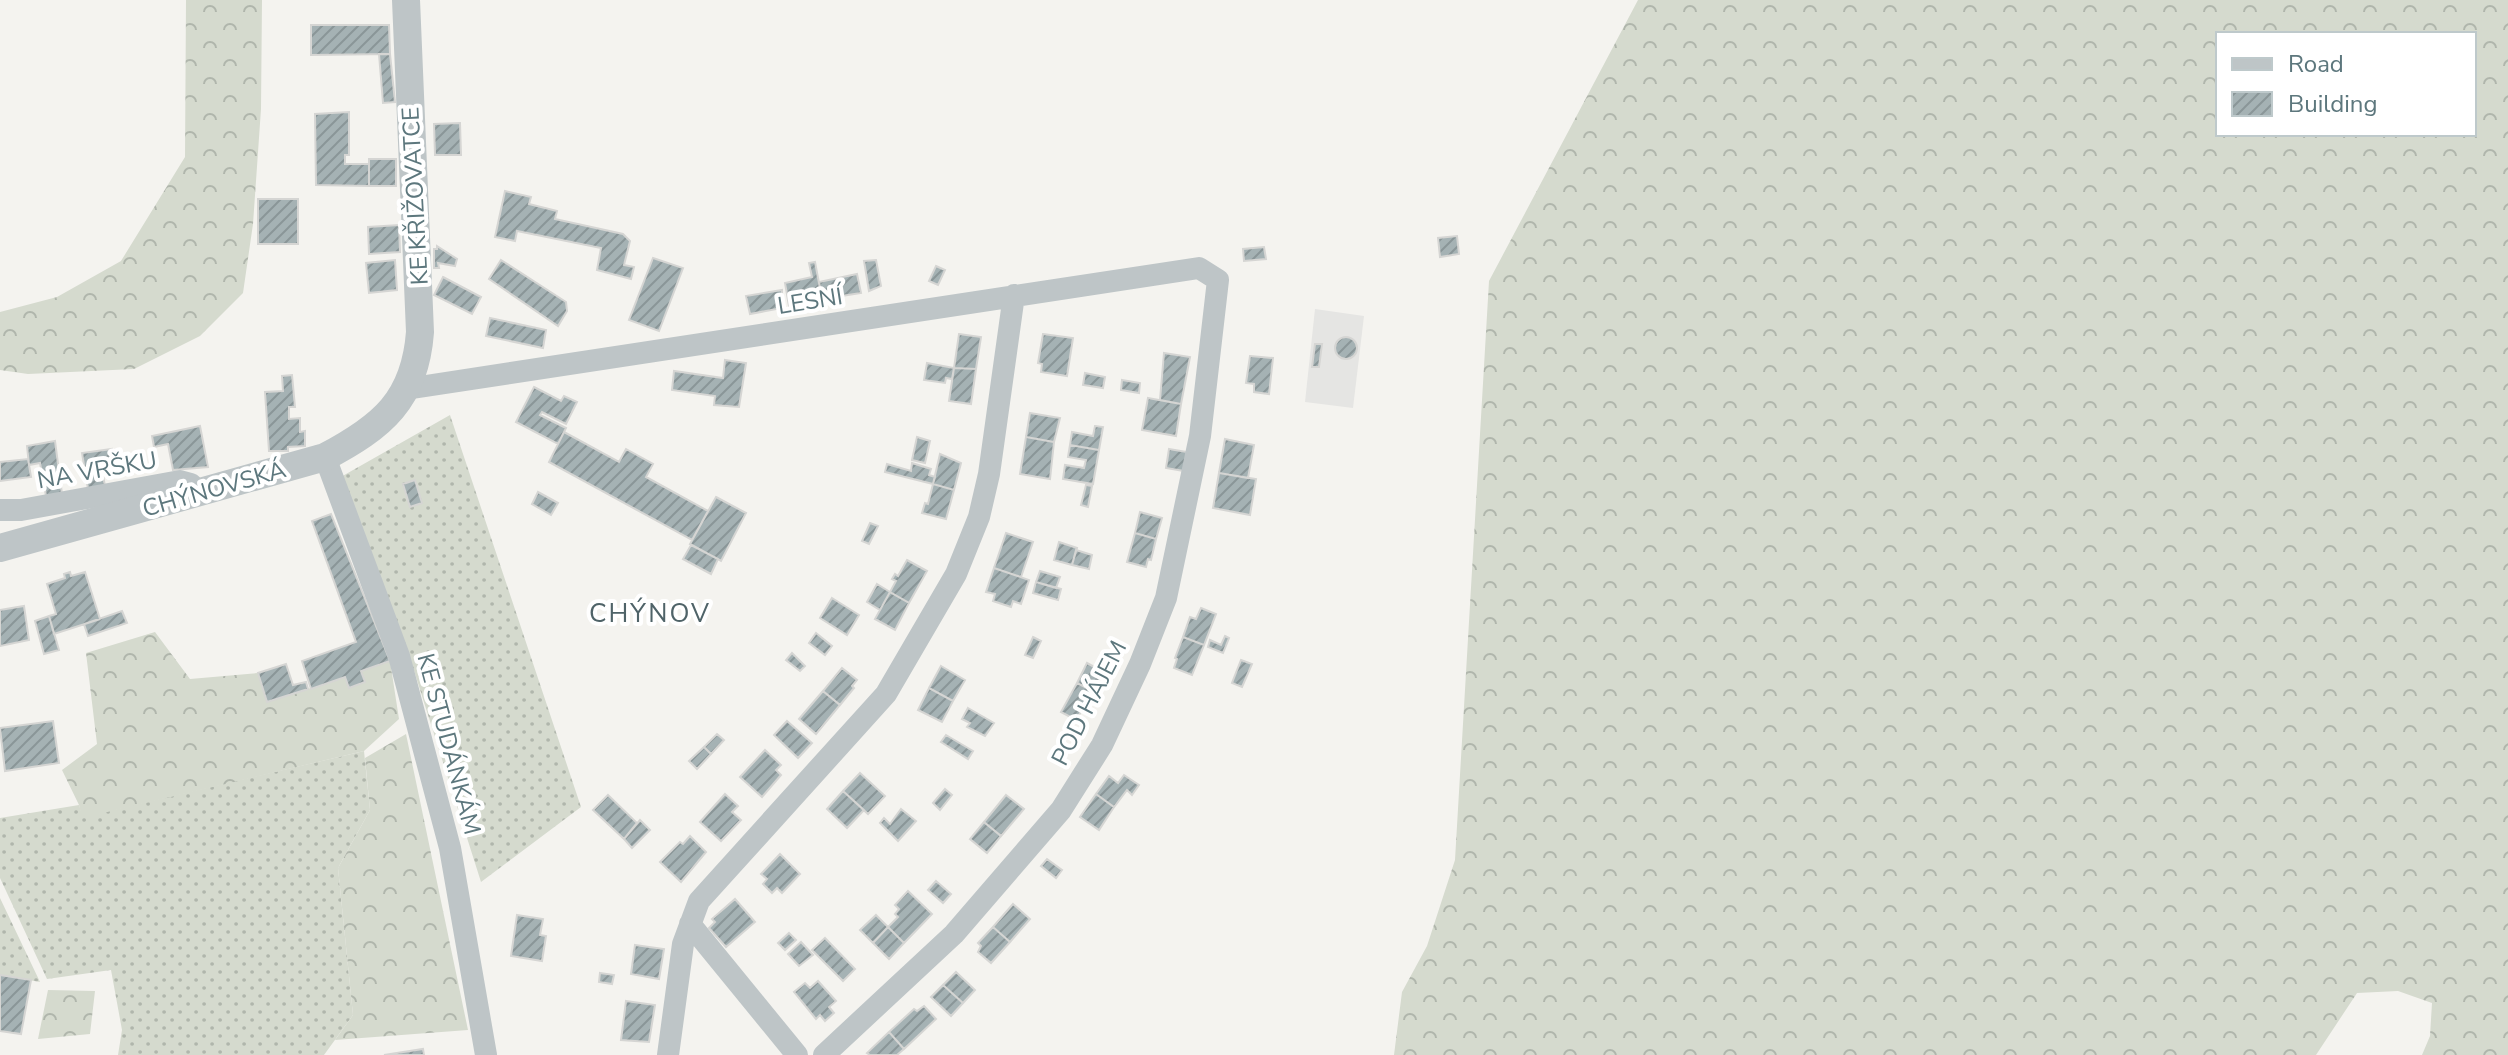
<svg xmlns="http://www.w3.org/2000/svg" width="2508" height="1055" font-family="'Nunito Sans',sans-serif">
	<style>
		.built { fill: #e5e5e3 }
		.grass { fill: url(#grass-dots) }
		.forest { fill: url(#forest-crowns); fill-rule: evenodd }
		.building { fill: url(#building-hatch); stroke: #d5d5d3; stroke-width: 2 }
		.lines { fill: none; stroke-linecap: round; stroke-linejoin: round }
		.minor { stroke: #bec5c7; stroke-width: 22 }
		.tertiary { stroke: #bec5c7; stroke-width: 28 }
		.labels { text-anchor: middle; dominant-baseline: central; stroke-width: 8; stroke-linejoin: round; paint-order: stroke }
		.street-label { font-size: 24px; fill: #5d777d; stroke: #fff }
		.neighbourhood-label { font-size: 26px; letter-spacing: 2px; fill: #4f6368; stroke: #fff }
	</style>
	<defs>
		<pattern id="grass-dots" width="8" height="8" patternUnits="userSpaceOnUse" patternTransform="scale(2)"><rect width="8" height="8" fill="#d5dace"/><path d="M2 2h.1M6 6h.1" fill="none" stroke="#b0b6ac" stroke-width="1.8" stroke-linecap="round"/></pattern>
		<pattern id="forest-crowns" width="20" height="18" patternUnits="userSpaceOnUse" patternTransform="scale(2)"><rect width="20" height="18" fill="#d5dace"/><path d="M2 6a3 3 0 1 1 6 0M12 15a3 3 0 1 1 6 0" fill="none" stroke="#b0b6ac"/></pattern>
		<pattern id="building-hatch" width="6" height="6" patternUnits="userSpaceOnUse" patternTransform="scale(2)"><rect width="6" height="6" fill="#a5b2b4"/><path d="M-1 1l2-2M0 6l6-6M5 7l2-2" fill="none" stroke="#8a9698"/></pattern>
	</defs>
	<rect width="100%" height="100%" fill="#f4f3ef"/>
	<!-- built -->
	<path class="built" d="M1315 309 1364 316 1353 408 1305 402Z"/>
	<!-- grass -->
	<path class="grass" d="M450 415 581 807 481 882 409 655 339 478Z
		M364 751 370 810 338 868 353 1015 324 1055H118L122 1030 111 970 47 979 0 878V818L79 805 83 817Z
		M0 898 40 982 0 975Z"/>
	<!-- forest -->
	<path class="forest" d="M186 0H262L261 109 253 224 243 293 200 336 134 369 28 374 0 370V312L57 297 121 261 185 157Z
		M1638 0H2508V1055H2422L2430 1036 2432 1003 2398 991 2357 993 2316 1055H1394L1402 992 1427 946 1455 860 1489 281ZM2218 34H2474V134H2218Z
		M155 632 190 679 258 673 267 702 345 677 349 688 361 671 390 661 399 719 364 751 82 818 79 805 62 770 97 744 86 653Z
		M406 734 468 1030 335 1040 353 1015 338 868 370 810 365 758Z
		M48 990 95 991 90 1034 38 1039Z"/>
	<!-- building -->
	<path class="building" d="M311 25H389L390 54 311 55Z
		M379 54H390L395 102 383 103Z
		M349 112V155H345V164H369V186L316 185 315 114Z
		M460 123 461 155H435L434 124Z
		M369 159H396V186H369Z
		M505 191 531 197 529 204 557 211 555 219 623 234 630 241 624 265 634 267 631 279 597 270 601 248 517 231 515 241 495 237Z
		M258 199H298V244H258Z
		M399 225 400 252 369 254 368 227Z
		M1457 236 1459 254 1440 257 1438 238Z
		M437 246 457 259 455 266 438 263 439 268H434V249H437Z
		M1264 247 1266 259 1244 261 1243 249Z
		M653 258 683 268 659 331 629 320Z
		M395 260 397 290 369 293 366 263Z
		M501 260 566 302 567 311 558 326 489 279Z
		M876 260 881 286 869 291 864 261Z
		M815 262 822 299 789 306 785 283 812 277 809 263Z
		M936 266 945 270 938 285 929 281Z
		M857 274 861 293 822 299 819 282Z
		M443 277 481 297 472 314 434 295Z
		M782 290V308L750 314 746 296Z
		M490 318 546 330 543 348 486 336Z
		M959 334 981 337 976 369 954 368Z
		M1043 334 1073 338 1067 376 1041 372 1042 364 1038 363Z
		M1335 348a11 11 0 1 1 22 0a11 11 0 1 1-22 0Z
		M1315 344H1322L1319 367H1312Z
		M1164 353 1190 357 1181 404 1160 400Z
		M1250 356 1273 358 1269 394 1254 392V384L1246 383Z
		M725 360 746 363 739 407 714 405 715 396 672 390 674 371 723 378Z
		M927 363 954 368 952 379 946 378 945 383 924 380Z
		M954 368 976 369 971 404 949 401Z
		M1085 373 1105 377 1103 388 1083 385Z
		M292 375 295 407H289V419L300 418V432L305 431V446L288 447V451H269L265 392 283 391 282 376Z
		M1122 380 1140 383 1139 393 1121 390Z
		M534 387 561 401 564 396 577 402 566 424 542 412 540 415 566 428 558 444 516 422Z
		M1148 398 1181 404 1176 436 1142 430Z
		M1030 413 1060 418 1054 442 1026 437Z
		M200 426 208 467 173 470 168 444 154 447 152 436Z
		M1095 426 1103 427 1099 450 1070 445 1072 432 1093 436Z
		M564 432 619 462 626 449 653 464 646 477 708 511 692 540 549 462Z
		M917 437 930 441 925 463 912 460Z
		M1026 437 1054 442 1050 479 1020 474Z
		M1225 439 1254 445 1248 478 1219 473Z
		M55 441 62 494 46 496 40 463 29 465 27 446Z
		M1070 445 1099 450 1093 484 1063 479 1065 465 1084 468 1086 460 1068 457Z
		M112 449 113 458 100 460 105 486 88 489 82 453Z
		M1169 449 1187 452 1184 471 1166 468Z
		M940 454 961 463 954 490 933 484Z
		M28 459 31 477 0 481V462Z
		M912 463 931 469 929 475 935 477 933 484 885 472 887 464 911 471Z
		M1219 473 1256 479 1250 515 1213 508Z
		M415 480 422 503 410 507 403 484Z
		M933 484 954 490 946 519 922 513 925 503 928 504Z
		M1086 485 1092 486 1088 507 1081 505Z
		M538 492 558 503 551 515 532 504Z
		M716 497 746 513 721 561 690 544Z
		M1140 512 1162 518 1156 539 1135 533Z
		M331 514 390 661 361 671 365 682 349 688 345 677 311 689 302 661 356 642 312 521Z
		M870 523 878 526 869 544 862 541Z
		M1006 533 1033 542 1021 577 994 568Z
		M1135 533 1156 539 1151 560 1148 559 1146 567 1127 562Z
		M1059 542 1077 548 1072 565 1054 560Z
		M691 545 718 559 711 574 683 559Z
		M1076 550 1092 555 1089 569 1072 565Z
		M907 560 927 571 909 603 890 592 896 581 892 579 895 574 898 576Z
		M994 568 1029 580 1021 604 1013 601 1011 607 993 601 995 594 986 592Z
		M1040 571 1060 577 1056 588 1036 582Z
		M70 572 71 576 85 572 100 619 54 634 49 616 56 614 47 584 65 578 64 574Z
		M1036 582 1061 589 1058 600 1033 593Z
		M877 584 890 592 880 610 867 602Z
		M890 592 909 603 895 630 875 619Z
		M832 598 859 615 847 635 820 618Z
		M24 606 29 640 0 646V610Z
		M1201 608 1216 614 1204 645 1183 637 1190 617 1196 619Z
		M122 611 127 623 88 636 84 624Z
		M49 616 59 650 44 654 35 621Z
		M816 633 832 646 825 655 809 643Z
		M1225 636 1229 638 1223 653 1208 647 1210 640 1221 645Z
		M1033 637 1041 641 1033 658 1025 655Z
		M1183 637 1204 645 1192 675 1174 668 1177 659 1175 658Z
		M792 653 805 666 800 671 786 660Z
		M1241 660 1252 664 1242 687 1232 683Z
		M1087 663 1107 674 1097 693 1077 683Z
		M286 664 293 685 306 682 308 689 267 702 258 673Z
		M941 666 965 680 953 701 929 688Z
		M842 668 857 680 852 686 854 688 840 705 823 691Z
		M1077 683 1097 693 1086 713 1082 710 1076 720 1061 712Z
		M929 688 953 701 942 722 918 710Z
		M823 691 840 705 816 734 799 719Z
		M968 708 994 723 985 736 967 727 970 723 962 719Z
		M53 721 59 763 5 771 0 728Z
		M787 721 812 743 798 758 774 735Z
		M717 734 724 740 711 754 704 747Z
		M946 735 973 751 968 759 941 742Z
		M704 747 711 754 697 769 689 761Z
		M765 750 781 765 776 770 781 775 762 797 740 777Z
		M860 773 885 796 868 814 843 791Z
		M1124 775 1139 785 1132 795 1127 790 1114 807 1096 794 1109 776 1118 783Z
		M945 789 952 795 940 810 933 803Z
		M843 791 864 810 847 828 827 809Z
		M725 794 738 806 732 812 741 820 721 841 700 822Z
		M1096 794 1114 807 1099 830 1080 817Z
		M608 795 637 823 624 839 593 810Z
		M1006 795 1024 809 1001 836 984 822Z
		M901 809 916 821 898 841 880 823 884 818 890 824Z
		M640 820 650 830 632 848 624 839Z
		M984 822 1001 836 987 853 970 839Z
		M690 836 706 852 681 882 660 862 680 842 683 844Z
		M780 854 800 874 782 893 777 888 772 893 763 884 767 879 761 874Z
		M1047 859 1062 870 1056 878 1041 866Z
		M936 881 951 894 943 903 928 890Z
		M908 891 932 914 904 943 888 927 898 917 895 914 899 909 895 905Z
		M735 899 755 922 726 947 709 928 715 922 712 919Z
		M1013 904 1030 919 1010 942 993 927Z
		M517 915 543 919 540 935 546 936 542 961 511 956Z
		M876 915 888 927 873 943 860 930Z
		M888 927 904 943 889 959 873 943Z
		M993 927 1010 942 991 963 978 952 981 946 978 943Z
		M789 933 796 940 785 950 778 943Z
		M825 938 855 969 843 981 812 950Z
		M801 942 813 955 799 966 788 954Z
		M635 945 664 949 659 979 631 974Z
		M956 972 975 990 963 1003 943 985Z
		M600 973 614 975 612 984 599 982Z
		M0 975 31 980 21 1034 0 1031Z
		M818 981 836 1001 829 1007 834 1013 825 1021 820 1015 816 1019 794 992 805 983 810 988Z
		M943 985 963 1003 951 1016 931 997Z
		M626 1001 655 1005 649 1042 621 1040Z
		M924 1006 936 1019 904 1049 889 1032 914 1009 917 1011Z
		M889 1032 904 1049 897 1055H870L867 1053Z
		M423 1049 424 1055H384Z"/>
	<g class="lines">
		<!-- minor -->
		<path class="minor" d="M406 389 1199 268 1218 280 1200 436 1166 598 1140 664 1102 745 1061 810 954 934 824 1055
			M325 457 399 656 450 848 486 1055
			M0 510H21L180 481 191 484 199 493
			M690 924 797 1055
			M668 1055 683 944 699 901 886 694 956 574 979 517 989 474 1014 295"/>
		<!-- tertiary -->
		<path class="tertiary" d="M0 548 325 457C382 427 415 400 420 332L406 0"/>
	</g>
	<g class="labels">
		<!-- street labels -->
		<g class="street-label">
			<text transform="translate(415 196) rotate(-93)">KE KŘIŽOVATCE</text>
			<text transform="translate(810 301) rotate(-9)">LESNÍ</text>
			<text transform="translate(97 470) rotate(-10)">NA VRŠKU</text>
			<text transform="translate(214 489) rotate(-16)">CHÝNOVSKÁ</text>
			<text transform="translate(1089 703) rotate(-63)">POD HÁJEM</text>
			<text transform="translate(449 744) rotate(75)">KE STUDÁNKÁM</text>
		</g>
		<!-- neighbourhood labels -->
		<g class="neighbourhood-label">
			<text x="650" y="613">CHÝNOV</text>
		</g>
	</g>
	<!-- legend -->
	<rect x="2216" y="32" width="260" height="104" fill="#ffffff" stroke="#bec9cb" stroke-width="2"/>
	<rect x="2232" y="58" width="40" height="12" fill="#bec5c7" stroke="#bec9cb" stroke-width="2"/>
	<text x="2288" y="72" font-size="24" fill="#5d777d">Road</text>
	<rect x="2232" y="92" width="40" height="24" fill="url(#building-hatch)" stroke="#bec9cb" stroke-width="2"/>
	<text x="2288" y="112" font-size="24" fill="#5d777d">Building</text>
</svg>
